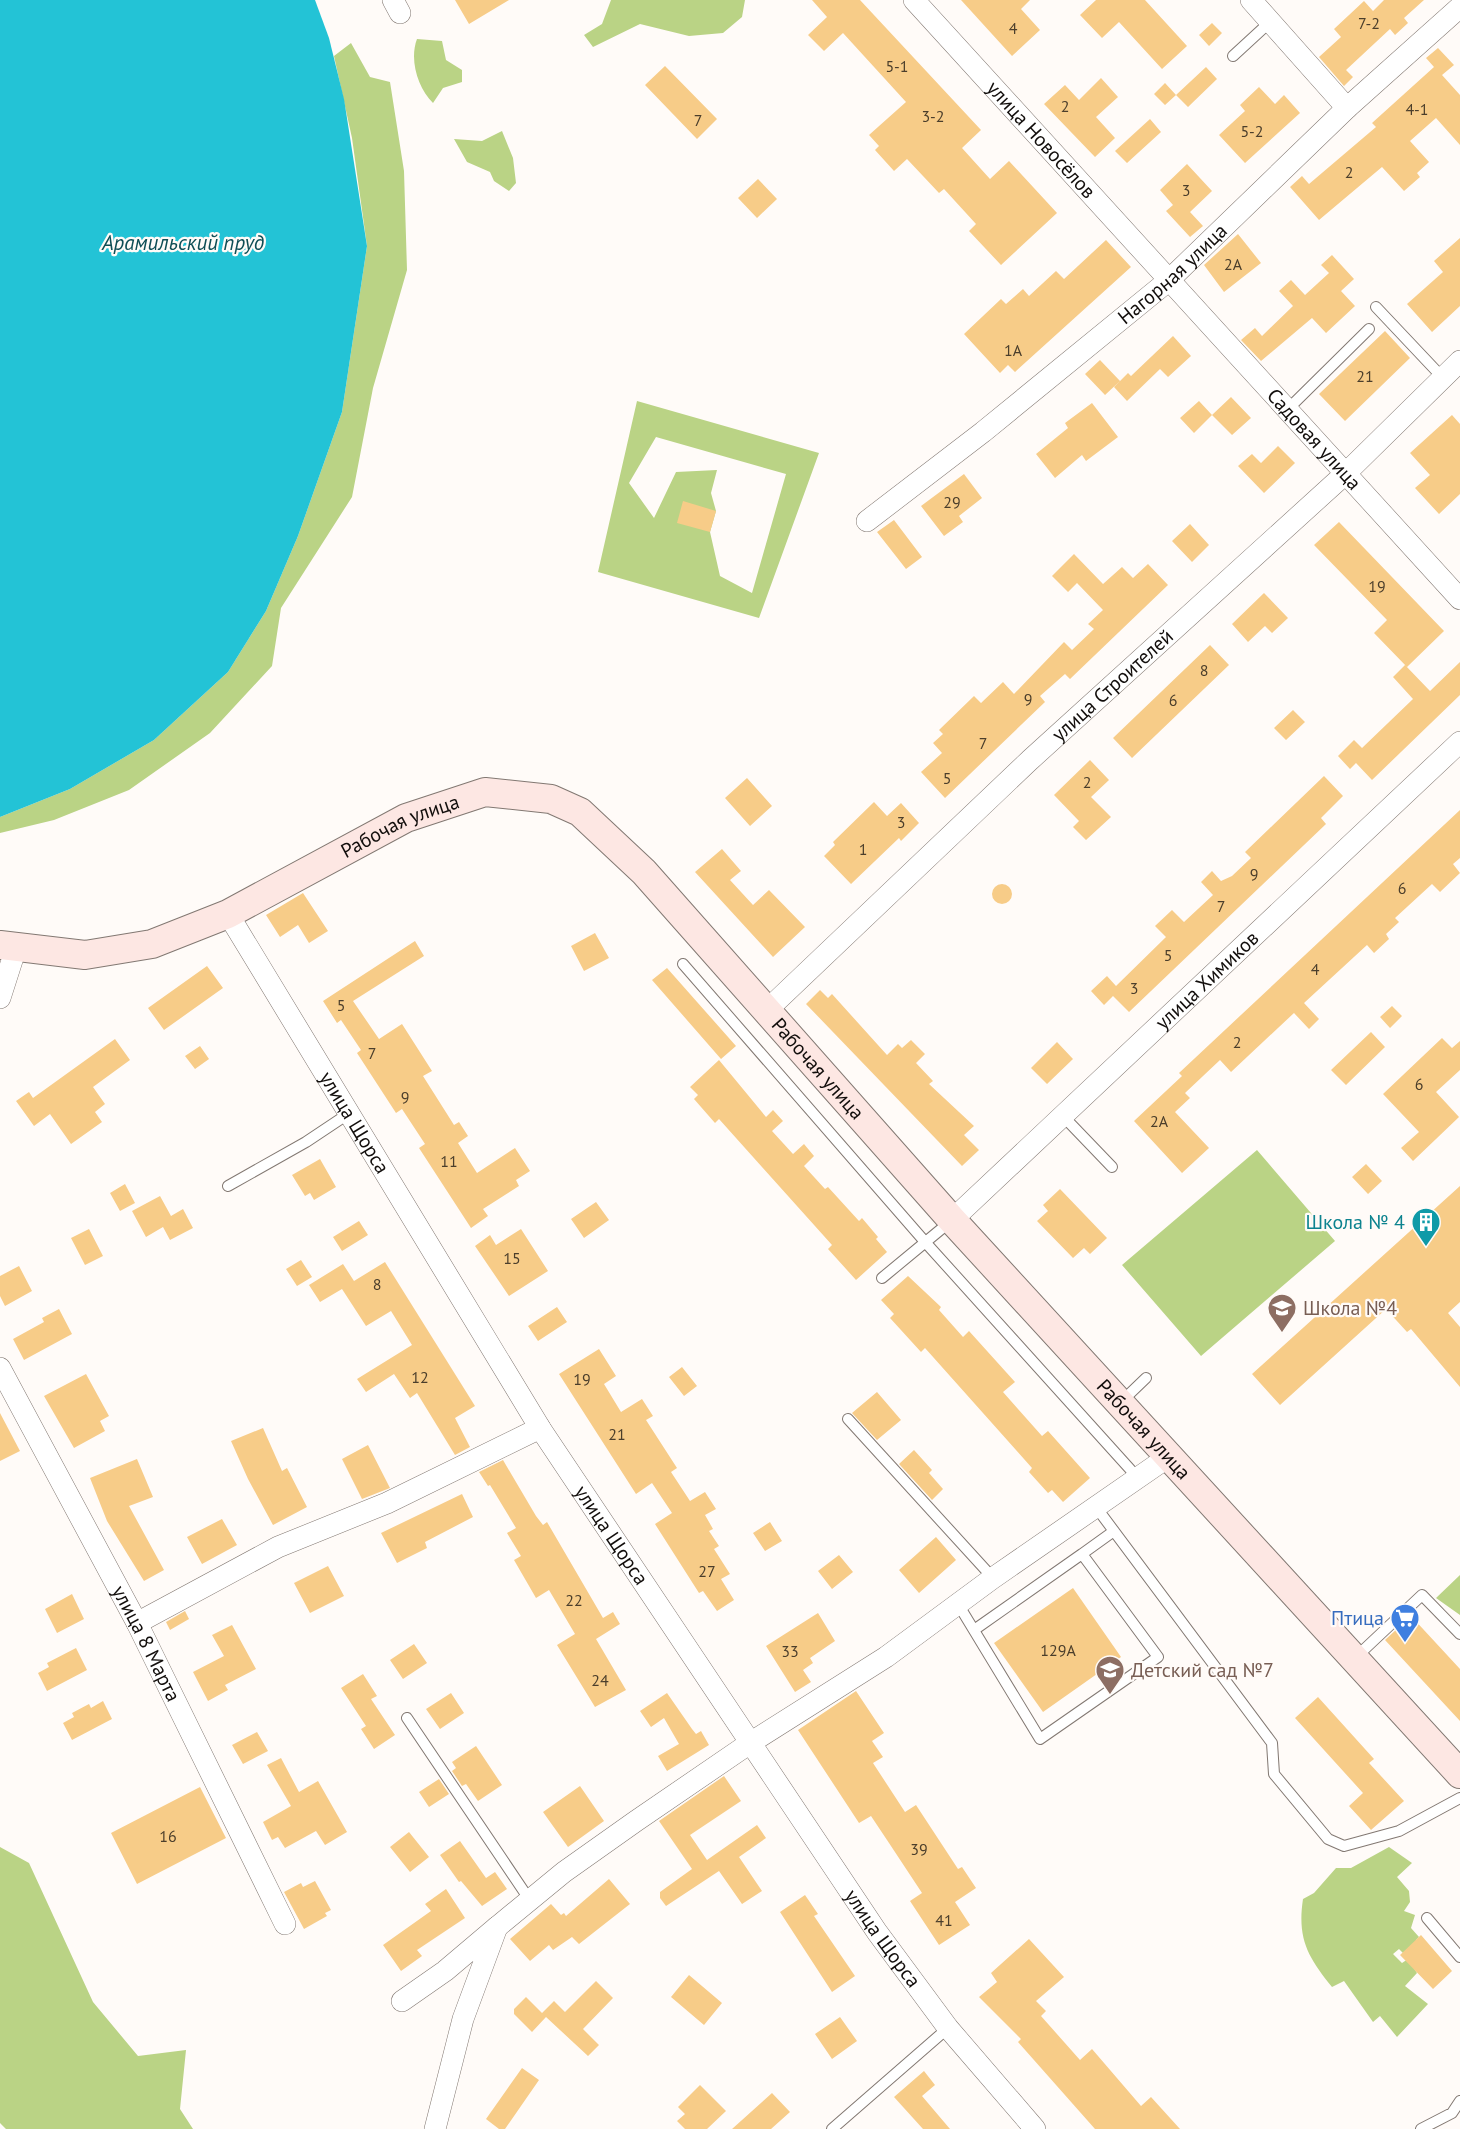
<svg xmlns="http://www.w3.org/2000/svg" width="1460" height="2129" font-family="'PT Sans',sans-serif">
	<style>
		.green { fill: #bad385; fill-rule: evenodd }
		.water { fill: #23c3d6 }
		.building { fill: #f7cc88 }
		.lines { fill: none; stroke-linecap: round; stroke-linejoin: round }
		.lane-casing { stroke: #827872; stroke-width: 12 }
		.street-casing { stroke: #827872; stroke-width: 22 }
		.secondary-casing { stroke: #827872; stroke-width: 30 }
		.lane { stroke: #fff; stroke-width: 10 }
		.street { stroke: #fff; stroke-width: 21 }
		.secondary { stroke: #fde7e3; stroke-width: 28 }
		.labels { text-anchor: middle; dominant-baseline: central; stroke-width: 4.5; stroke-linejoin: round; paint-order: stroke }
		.number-label { font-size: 16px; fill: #4b3e2b }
		.street-label { font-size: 20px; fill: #120e0c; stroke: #fffbf8 }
		.culture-label { font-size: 20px; fill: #0d838f; stroke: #fffbf8; text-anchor: end }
		.education-label { font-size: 20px; fill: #785e54; stroke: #fffbf8; text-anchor: start }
		.shop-label { font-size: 20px; fill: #366cbe; stroke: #fffbf8; text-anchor: end }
		.water-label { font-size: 21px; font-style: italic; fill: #0f4e56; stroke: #fffbf8 }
	</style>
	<rect width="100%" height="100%" fill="#fffbf8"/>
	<!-- green -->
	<path class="green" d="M611 0H745L742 17 723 33 689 36 640 24 593 47 584 35 602 24Z
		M417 39 442 41 446 60 462 70V82L443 88 433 103C418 88 409 60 417 39Z
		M351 43 370 77 390 82 404 171 407 270 373 388 352 497 281 608 272 666 210 733 129 790 54 820 0 833V817L70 789 154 740 228 672 266 611 298 536 342 412 367 246 352 138 334 56Z
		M502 131 513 158 516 183 509 191 494 181 490 172 467 162 454 139 482 141Z
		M637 401 819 453 759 618 598 572ZM656 437 786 474 752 593 720 576 710 532 716 511 711 493 717 470 676 472 654 518 629 483Z
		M1257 1150 1335 1241 1201 1356 1122 1265Z
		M1460 1575V1615L1436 1598Z
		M0 1847 29 1863 93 2002 138 2056 186 2050 180 2109 193 2129H6L0 2123Z
		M1389 1847 1412 1863 1397 1877 1409 1891 1410 1902 1404 1911 1415 1915 1411 1928 1419 1937 1416 1940 1418 1942 1404 1954 1399 1949 1393 1954 1402 1963 1408 1959 1417 1973 1405 1986 1428 2004 1397 2037 1380 2016 1373 2022 1344 1981 1332 1987C1308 1957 1297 1939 1303 1899L1314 1893 1336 1868H1351Z"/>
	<!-- water -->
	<path class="water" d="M0 0H315L329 38 344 99 367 246 342 412 298 536 266 611 228 672 154 740 70 789 0 817Z"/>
	<!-- building -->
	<path class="building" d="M455 0H509L469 24Z
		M812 0H860L981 130 962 148 990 179 1009 161 1057 213 1001 265 969 231 976 224 944 189 939 193 907 159 894 171 875 150 879 146 869 135 906 102 843 33 824 51 808 35 827 17Z
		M961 0H1030L1021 9 1040 30 1012 56Z
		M1096 0H1145L1187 46 1162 69 1119 22 1102 38 1080 15Z
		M1384 0H1424L1404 18 1408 23 1395 35 1390 29 1346 70 1353 77 1344 86 1319 57 1341 37 1334 29 1364 1 1373 11Z
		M1212 23 1222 33 1209 46 1199 35Z
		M1438 48 1454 65 1442 75 1460 95V145L1436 118 1410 141 1429 162 1417 173 1420 177 1404 191 1382 167 1319 220 1290 187 1302 176 1309 184 1376 127 1372 123 1434 67 1426 58Z
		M665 66 717 119 697 139 645 85Z
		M1206 67 1217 79 1188 107 1176 95Z
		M1101 78 1118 97 1096 117 1115 138 1095 157 1044 104 1065 85 1079 100Z
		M1165 83 1176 95 1165 105 1154 94Z
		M1259 87 1275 104 1284 95 1300 113 1245 163 1219 135 1245 111 1240 105Z
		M1150 119 1161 132 1127 163 1115 151Z
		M1187 164 1212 191 1190 212 1203 226 1190 237 1166 211 1173 205 1160 190Z
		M758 179 777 199 757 218 738 198Z
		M1238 234 1261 263 1224 292 1204 265Z
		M1460 238V306L1432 332 1407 304 1443 272 1434 261Z
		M1106 240 1131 267 1015 372 1008 365 1000 373 964 334 1001 299 1006 304 1023 289 1029 296 1056 271 1064 279Z
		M1332 255 1354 279 1341 291 1355 306 1326 333 1312 318 1261 361 1241 340 1255 328 1262 336 1293 306 1279 291 1291 280 1305 295 1329 273 1321 265Z
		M1385 331 1410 358 1345 421 1319 394Z
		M1173 336 1191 356 1168 377 1160 369 1127 401 1114 387 1128 373 1131 376Z
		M1100 360 1120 381 1105 395 1085 374Z
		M1231 397 1251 418 1232 435 1212 415Z
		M1199 401 1212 415 1194 433 1180 418Z
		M1092 403 1118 437 1086 461 1082 455 1055 478 1036 454 1068 428 1065 423Z
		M1452 415 1460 424V494L1439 514 1415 488 1430 475 1410 453Z
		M1278 446 1295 463 1264 493 1238 466 1252 454 1261 463Z
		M964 474 982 498 959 516 963 522 944 536 921 506Z
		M683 501 716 511 710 532 677 523Z
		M894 520 922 557 906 569 877 532Z
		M1339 522 1444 631 1407 667 1374 633 1387 620 1314 545Z
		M1190 524 1209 545 1192 562 1172 541Z
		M1074 554 1103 584 1122 567 1133 578 1148 564 1168 585 1070 679 1065 674 1040 696 1045 702 945 798 921 772 942 753 933 743 943 734 939 730 974 696 981 703 1003 682 1014 694 1064 642 1072 650 1094 629 1088 624 1103 610 1077 583 1068 592 1052 576Z
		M1264 593 1288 618 1272 633 1265 626 1248 642 1232 624Z
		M1210 645 1229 665 1132 758 1113 738Z
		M1460 662V695L1372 780 1356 763 1350 769 1338 756 1354 740 1362 748 1413 699 1393 677 1405 665 1430 691Z
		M1293 710 1305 722 1286 740 1274 728Z
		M1090 760 1109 780 1091 797 1111 817 1086 840 1073 827 1079 821 1054 795Z
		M1324 776 1343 796 1321 818 1326 824 1129 1012 1113 996 1104 1005 1091 991 1107 976 1116 986 1166 937 1155 926 1172 910 1184 922 1213 895 1201 882 1212 871 1221 881 1232 876 1251 858 1245 852Z
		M747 778 772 806 750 826 725 798Z
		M874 802 887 816 901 803 919 823 901 841 899 838 851 884 824 856 835 845 833 842Z
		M1460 810V858L1453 864 1460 873 1440 892 1432 884 1395 918 1399 922 1386 934 1389 939 1374 953 1367 945 1304 1003 1319 1019 1309 1029 1294 1013 1231 1072 1220 1060 1185 1093 1190 1098 1175 1112 1209 1148 1182 1173 1134 1121 1182 1076 1179 1073Z
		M722 849 741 871 730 880 753 905 769 890 805 927 773 957 695 872Z
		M992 894a10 10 0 1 1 20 0a10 10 0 1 1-20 0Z
		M303 893 328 931 309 943 298 925 280 937 266 915Z
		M595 933 609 958 584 971 571 946Z
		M415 941 424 956 353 1001 379 1039 402 1024 432 1071 423 1076 454 1125 459 1122 468 1136 458 1143 477 1173 515 1148 530 1171 516 1180 519 1186 483 1209 488 1216 471 1228 419 1148 425 1144 402 1109 396 1113 357 1053 361 1050 341 1020 337 1023 323 1001Z
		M207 966 223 988 164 1030 148 1008Z
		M667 968 736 1046 721 1059 652 980Z
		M820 990 828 998 832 994 887 1055 898 1044 902 1048 911 1040 925 1054 916 1063 933 1081 929 1084 974 1126 964 1135 979 1150 962 1166 806 1004Z
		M1392 1006 1402 1016 1390 1028 1380 1017Z
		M1371 1032 1385 1047 1346 1085 1331 1070Z
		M1442 1038 1452 1048 1460 1041V1070L1436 1092 1459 1117 1413 1161 1401 1148 1419 1132 1383 1094Z
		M115 1039 130 1060 93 1087 105 1104 95 1112 102 1122 71 1144 50 1114 34 1126 16 1101 29 1092 33 1098Z
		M1057 1042 1073 1059 1047 1084 1031 1068Z
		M200 1046 209 1059 195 1069 185 1056Z
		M719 1060 766 1117 773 1110 783 1121 772 1131 793 1154 804 1144 814 1156 804 1166 825 1189 828 1187 859 1221 862 1218 878 1237 876 1239 887 1252 856 1280 828 1249 832 1245 719 1119 715 1123 694 1099 698 1095 690 1087Z
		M320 1159 336 1187 314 1200 310 1193 305 1196 292 1175Z
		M1366 1164 1382 1181 1368 1194 1352 1177Z
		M125 1184 135 1203 120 1211 110 1193Z
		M1460 1186V1302L1448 1313 1460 1327V1387L1411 1329 1407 1332 1386 1309 1280 1405 1252 1374Z
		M1060 1189 1107 1238 1090 1254 1084 1248 1073 1258 1037 1221 1048 1211 1043 1205Z
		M160 1196 171 1216 183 1209 193 1228 170 1240 163 1227 146 1237 132 1211Z
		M596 1202 609 1220 584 1238 571 1219Z
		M359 1221 368 1235 342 1251 333 1237Z
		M89 1229 103 1256 85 1265 71 1238Z
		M521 1229 548 1271 509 1296 475 1246 490 1235 496 1245Z
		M301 1260 312 1277 297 1286 286 1269Z
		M385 1262 475 1406 455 1418 470 1447 455 1455 417 1393 410 1398 394 1374 366 1392 357 1379 412 1345 391 1311 366 1326 342 1289 320 1302 309 1285 343 1264 354 1281Z
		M19 1266 32 1291 5 1306 0 1296V1276Z
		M908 1276 941 1307 939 1310 963 1337 969 1331 1015 1382 1003 1392 1042 1436 1048 1431 1090 1478 1063 1502 1052 1490 1048 1493 1029 1472 1032 1468 925 1348 921 1352 890 1318 894 1314 881 1300Z
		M557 1307 567 1322 538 1341 528 1326Z
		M59 1309 72 1334 24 1360 13 1339 44 1322 42 1318Z
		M599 1349 616 1376 604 1384 621 1412 642 1399 653 1416 646 1420 677 1468 671 1472 690 1501 705 1492 716 1509 705 1515 713 1529 709 1531 719 1546 714 1549 730 1574 721 1579 734 1600 717 1611 703 1591 699 1593 655 1524 672 1513 652 1483 636 1494 559 1374Z
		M682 1367 697 1386 684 1396 669 1377Z
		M86 1374 109 1416 100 1421 105 1431 74 1448 44 1396Z
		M877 1392 901 1420 877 1440 852 1413Z
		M0 1413 20 1451 0 1461Z
		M263 1428 282 1471 287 1468 307 1507 273 1525 248 1479 231 1441Z
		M368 1445 390 1488 362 1499 342 1459Z
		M914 1450 932 1470 929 1473 943 1489 932 1500 899 1464Z
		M137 1459 153 1497 129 1506 164 1570 144 1581 107 1521 90 1478Z
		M503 1460 536 1516 543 1525 547 1522 603 1618 613 1612 620 1624 596 1639 626 1690 595 1707 557 1645 575 1634 549 1590 536 1598 514 1560 521 1556 507 1533 516 1528 490 1485 488 1486 479 1472Z
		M462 1494 473 1517 425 1542 427 1548 397 1563 381 1533Z
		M222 1519 237 1545 202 1564 187 1537Z
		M770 1522 782 1541 765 1551 753 1533Z
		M936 1537 956 1560 919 1593 899 1570Z
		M839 1555 853 1572 832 1589 818 1571Z
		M328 1566 344 1596 310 1613 294 1583Z
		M1073 1588 1121 1657 1043 1712 994 1643Z
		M72 1594 84 1619 57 1633 45 1609Z
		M185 1611 189 1619 170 1630 166 1622Z
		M818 1613 835 1641 810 1658 813 1663 803 1670 811 1682 795 1692 766 1646Z
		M1411 1616 1460 1669V1721L1385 1640Z
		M232 1625 256 1669 225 1685 228 1690 208 1701 193 1672 224 1656 212 1635Z
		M414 1644 427 1663 403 1679 390 1660Z
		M76 1648 87 1670 47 1691 38 1673 49 1667 47 1663Z
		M363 1674 377 1696 371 1699 395 1735 374 1749 361 1729 366 1726 341 1688Z
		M856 1691 884 1733 872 1741 883 1757 873 1763 905 1812 916 1805 958 1869 962 1867 976 1888 955 1902 970 1925 939 1945 910 1901 922 1893 889 1843 871 1816 859 1823 798 1730Z
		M451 1693 464 1713 440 1729 426 1709Z
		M667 1693 692 1729 696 1734 701 1731 709 1745 667 1771 658 1756 679 1744 664 1718 651 1727 640 1711Z
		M1318 1697 1374 1759 1369 1763 1404 1801 1371 1830 1349 1806 1363 1793 1295 1718Z
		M103 1701 112 1719 72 1740 63 1723 74 1717 72 1713 89 1704 91 1708Z
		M257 1732 268 1751 243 1764 232 1745Z
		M476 1746 502 1785 478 1801 466 1784 462 1786 452 1771 456 1768 452 1762Z
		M281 1758 299 1792 318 1781 347 1832 325 1845 316 1831 285 1848 278 1837 272 1840 263 1822 291 1806 267 1765Z
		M724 1776 741 1801 690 1835 707 1860 757 1825 766 1838 739 1857 762 1891 742 1904 719 1871 666 1906 660 1898V1892L692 1869 659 1821Z
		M439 1779 449 1794 429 1807 419 1792Z
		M580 1786 604 1821 568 1847 543 1812Z
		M200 1787 226 1838 137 1884 111 1833Z
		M409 1832 429 1857 410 1872 390 1847Z
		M460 1841 486 1878 495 1872 507 1889 482 1906 461 1881 459 1882 440 1855Z
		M609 1879 630 1904 579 1944 572 1937 553 1950 549 1945 530 1961 510 1939 551 1904 561 1915 564 1913 566 1916Z
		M315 1881 331 1910 325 1913 327 1916 304 1929 284 1892 301 1883 303 1887Z
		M446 1889 465 1918 417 1950 422 1956 401 1971 383 1945 431 1911 425 1904Z
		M805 1895 818 1914 814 1916 855 1976 832 1992 780 1912Z
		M1421 1935 1452 1971 1433 1989 1400 1955Z
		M1029 1939 1064 1977 1036 2001 1046 2011 1041 2016 1080 2060 1092 2049 1141 2106 1151 2097 1180 2129H1095L1018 2042 1021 2039 979 1997 997 1982 991 1973Z
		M689 1975 722 2003 704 2025 671 1997Z
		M596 1981 613 1998 583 2029 599 2045 588 2056 546 2017 532 2032 514 2014V2009L526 1997 542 2013 554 2001 565 2012Z
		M840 2017 857 2041 832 2059 815 2034Z
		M522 2068 539 2080 505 2129H499L486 2119Z
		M924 2071 935 2085 922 2096 950 2129H923L894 2097Z
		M700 2085 726 2111 707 2129H685L677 2121 685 2114 678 2107Z
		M772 2093 790 2112 771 2129H732Z"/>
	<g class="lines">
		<!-- lane casing -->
		<g class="lane-casing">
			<path id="lane" d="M1233 56 1270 22
				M1376 307 1443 378
				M1287 410 1369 329
				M683 964 926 1243 1138 1478
				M1063 1116 1112 1167
				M228 1186 306 1142 351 1112
				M882 1278 951 1221
				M1120 1403 1146 1378
				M848 1419 993 1578
				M1096 1507 1272 1743 1274 1774 1328 1839 1344 1846 1399 1831 1460 1798
				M1082 1554 1114 1531
				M958 1604 1040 1739 1158 1657 1082 1554 974 1630
				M1355 1658 1422 1595 1460 1634
				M407 1718 529 1899
				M1427 1918 1460 1957
				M832 2129 948 2028
				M1421 2129 1452 2113 1460 2101"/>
		</g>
		<!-- street casing -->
		<g class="street-casing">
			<g id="street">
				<path d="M393 0 400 13"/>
				<path id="s1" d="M914 0 1460 599"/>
				<path d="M1251 0 1347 108"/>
				<path id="s2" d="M867 521 983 432 1168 281 1347 108 1460 7"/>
				<path id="s3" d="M228 914 540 1428 877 1932 948 2028 1035 2129"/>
				<path d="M0 998 16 948"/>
				<path id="s4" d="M765 1012 1030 760 1345 474 1460 361"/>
				<path id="s5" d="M952 1220 1460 742"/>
				<path id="s6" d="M0 1368 137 1623 285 1924"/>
				<path d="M137 1623 278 1547 387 1503 540 1428"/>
				<path d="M497 1927 564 1872 636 1821 750 1743 886 1657 993 1578 1168 1457"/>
				<path d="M402 2001 445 1971 497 1927 463 2019 435 2129"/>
			</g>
		</g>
		<!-- secondary casing -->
		<g class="secondary-casing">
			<g id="secondary">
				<path id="s7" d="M0 945 85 955 152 944 228 914 406 818 485 792 551 799 580 812 644 872 952 1220 1460 1774"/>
			</g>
		</g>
		<!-- lane -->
		<use href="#lane" class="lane"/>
		<!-- street -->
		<use href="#street" class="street"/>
		<!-- secondary -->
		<use href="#secondary" class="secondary"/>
	</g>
	<!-- icons -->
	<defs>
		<g id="building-pin" transform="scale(1.5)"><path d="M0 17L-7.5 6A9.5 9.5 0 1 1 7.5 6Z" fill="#0f9aa8" stroke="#fffbf8"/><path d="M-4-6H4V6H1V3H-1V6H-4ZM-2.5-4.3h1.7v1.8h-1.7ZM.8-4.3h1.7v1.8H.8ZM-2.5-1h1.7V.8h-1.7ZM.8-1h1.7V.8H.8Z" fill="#fff"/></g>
		<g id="school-pin" transform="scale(1.5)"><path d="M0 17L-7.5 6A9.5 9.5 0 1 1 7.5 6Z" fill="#8d6e63" stroke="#fffbf8"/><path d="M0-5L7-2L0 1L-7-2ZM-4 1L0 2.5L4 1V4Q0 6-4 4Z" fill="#fff"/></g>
		<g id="supermarket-pin" transform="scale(1.5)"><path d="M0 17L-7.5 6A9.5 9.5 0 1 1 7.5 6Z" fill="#3f7fe0" stroke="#fffbf8"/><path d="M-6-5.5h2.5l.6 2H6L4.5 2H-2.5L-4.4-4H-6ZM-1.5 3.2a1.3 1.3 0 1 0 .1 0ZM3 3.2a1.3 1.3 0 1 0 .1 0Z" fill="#fff"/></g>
	</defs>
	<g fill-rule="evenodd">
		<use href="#building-pin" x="1426" y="1222"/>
		<use href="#school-pin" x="1282" y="1308"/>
		<use href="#supermarket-pin" x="1405" y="1618"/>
		<use href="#school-pin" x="1110" y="1670"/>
	</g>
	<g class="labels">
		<!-- number labels -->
		<g class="number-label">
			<text x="1369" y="23">7-2</text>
			<text x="1013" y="28">4</text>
			<text x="897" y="66">5-1</text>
			<text x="1065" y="106">2</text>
			<text x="1417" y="109">4-1</text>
			<text x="933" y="116">3-2</text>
			<text x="698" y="120">7</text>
			<text x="1252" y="131">5-2</text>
			<text x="1349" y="172">2</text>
			<text x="1186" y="190">3</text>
			<text x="1233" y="264">2А</text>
			<text x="1013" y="350">1А</text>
			<text x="1365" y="376">21</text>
			<text x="952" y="502">29</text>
			<text x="1377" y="586">19</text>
			<text x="1204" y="670">8</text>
			<text x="1028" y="699">9</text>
			<text x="1173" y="700">6</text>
			<text x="983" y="743">7</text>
			<text x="947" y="778">5</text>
			<text x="1087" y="782">2</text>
			<text x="901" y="822">3</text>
			<text x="863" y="849">1</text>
			<text x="1254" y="874">9</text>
			<text x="1402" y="888">6</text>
			<text x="1221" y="906">7</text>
			<text x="1168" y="955">5</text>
			<text x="1315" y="969">4</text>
			<text x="1134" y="988">3</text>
			<text x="341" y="1005">5</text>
			<text x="1237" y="1042">2</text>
			<text x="372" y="1053">7</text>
			<text x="1419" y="1084">6</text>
			<text x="405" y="1097">9</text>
			<text x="1159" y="1121">2А</text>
			<text x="449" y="1161">11</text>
			<text x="512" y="1258">15</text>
			<text x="377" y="1284">8</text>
			<text x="420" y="1377">12</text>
			<text x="582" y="1379">19</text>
			<text x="617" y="1434">21</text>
			<text x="707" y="1571">27</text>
			<text x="574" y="1600">22</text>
			<text x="1058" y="1650">129А</text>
			<text x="790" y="1651">33</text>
			<text x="600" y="1680">24</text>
			<text x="168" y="1836">16</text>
			<text x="919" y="1849">39</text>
			<text x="944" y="1920">41</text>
		</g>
		<!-- street labels -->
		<g class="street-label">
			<text stroke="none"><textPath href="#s1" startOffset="189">улица Новосёлов</textPath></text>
			<text stroke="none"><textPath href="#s2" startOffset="393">Нагорная улица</textPath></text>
			<text stroke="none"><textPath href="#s1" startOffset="594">Садовая улица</textPath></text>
			<text stroke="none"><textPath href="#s4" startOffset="477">улица Строителей</textPath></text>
			<text stroke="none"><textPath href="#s7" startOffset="429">Рабочая улица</textPath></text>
			<text stroke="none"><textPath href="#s5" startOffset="350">улица Химиков</textPath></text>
			<text stroke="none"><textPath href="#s7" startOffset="969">Рабочая улица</textPath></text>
			<text stroke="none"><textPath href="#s3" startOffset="244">улица Щорса</textPath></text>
			<text stroke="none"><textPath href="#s7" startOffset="1455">Рабочая улица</textPath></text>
			<text stroke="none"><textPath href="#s3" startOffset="730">улица Щорса</textPath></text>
			<text stroke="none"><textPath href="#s6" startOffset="312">улица 8 Марта</textPath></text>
			<text stroke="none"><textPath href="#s3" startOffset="1216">улица Щорса</textPath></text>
		</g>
		<!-- culture labels -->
		<g class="culture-label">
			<text x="1405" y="1222">Школа № 4</text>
		</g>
		<!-- education labels -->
		<g class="education-label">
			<text x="1303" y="1308">Школа №4</text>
			<text x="1131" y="1670">Детский сад №7</text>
		</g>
		<!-- shop labels -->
		<g class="shop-label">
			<text x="1384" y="1618">Птица</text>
		</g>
		<!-- water labels -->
		<g class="water-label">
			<text x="183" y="242">Арамильский пруд</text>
		</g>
	</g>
</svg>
